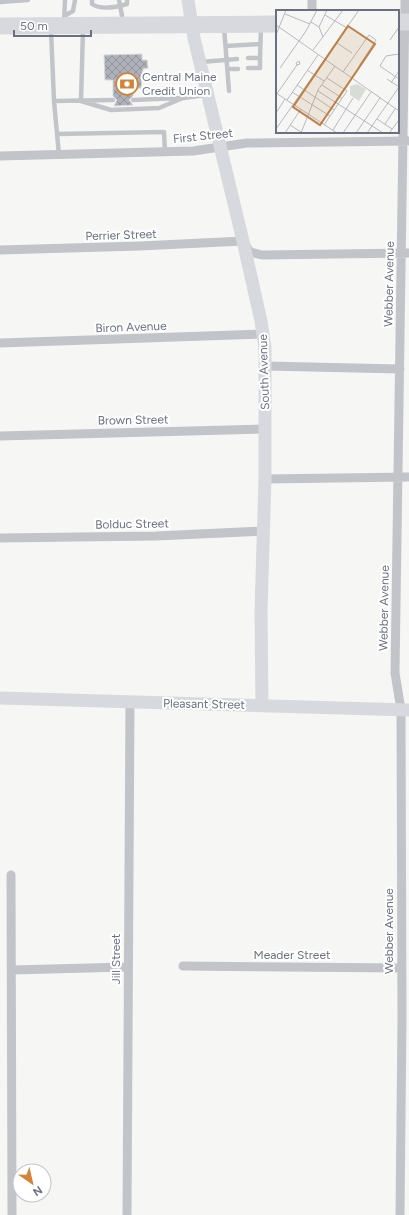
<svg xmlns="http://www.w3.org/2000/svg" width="409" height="1215" font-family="Figtree,sans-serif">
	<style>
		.building { fill: url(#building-cross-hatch); stroke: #d8d8d6 }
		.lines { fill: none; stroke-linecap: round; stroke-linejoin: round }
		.lane { stroke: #c3c4c9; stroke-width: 4.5 }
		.street { stroke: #c3c4c9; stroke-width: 9 }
		.secondary { stroke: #d7d9de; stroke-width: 13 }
		.highway { stroke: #d7d9de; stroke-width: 17 }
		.labels { text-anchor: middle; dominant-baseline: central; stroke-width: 4; stroke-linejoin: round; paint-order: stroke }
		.poi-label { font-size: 12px; fill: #697082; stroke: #fff; text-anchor: start }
		.street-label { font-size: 12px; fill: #697082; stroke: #fff }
		.inset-road { fill: none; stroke: #b6b9bf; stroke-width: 1 }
		.view { fill: #be8047; fill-opacity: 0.15; stroke: #be8047; stroke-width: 2 }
		.inset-edge { fill: none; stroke: #697082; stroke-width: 2 }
	</style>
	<defs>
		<pattern id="building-cross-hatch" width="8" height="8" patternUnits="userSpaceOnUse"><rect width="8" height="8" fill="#aeb1b9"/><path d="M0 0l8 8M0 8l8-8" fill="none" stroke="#92949c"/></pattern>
	</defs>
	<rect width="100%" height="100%" fill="#f6f7f4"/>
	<!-- building -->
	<path class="building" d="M142 54V60H147L148 68 143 69 141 88 133 89V96L129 100 133 105 114 106 117 100 113 96V80H105L104 55Z"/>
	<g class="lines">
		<!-- lane -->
		<path class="lane" d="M92 0V4C101 10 117 7 127 4V0
			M119 0 123 21
			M0 2 28 0
			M66 15 73 11 75 0
			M64 22 65 0
			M224 27 229 91
			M51 30 54 101
			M226 46 260 44
			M248 58H260L261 27
			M201 62 237 59
			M248 68H260V58
			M228 69H238
			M133 100 180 98
			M81 101 111 110 159 108 183 98 206 95
			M81 101 83 29
			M57 134 164 132 165 152
			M59 155 54 101 113 100"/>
		<!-- street -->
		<path class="street" d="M312 0V11
			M0 156 193 151 247 143 409 141
			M0 250 140 246 243 241 250 252 262 255 409 253
			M0 343 263 334
			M266 366 400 369
			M0 436 266 429
			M265 479 409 477
			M0 538 156 536 264 531
			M11 875 12 1215
			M183 966 401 968
			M12 970 127 967
			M127 1215 130 702
			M400 1215 402 1019 401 710 395 673 405 0"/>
		<!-- secondary -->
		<path class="secondary" d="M188 0 194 38 243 241 261 321 265 348V479L261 611 262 705
			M0 698 409 710"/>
		<!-- highway -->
		<path class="highway" d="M398 22H409
			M0 26 277 24"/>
	</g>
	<!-- icons -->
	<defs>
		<g id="bank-ring" transform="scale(1.15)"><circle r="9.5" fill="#fff" stroke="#d38438" stroke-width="1.5"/><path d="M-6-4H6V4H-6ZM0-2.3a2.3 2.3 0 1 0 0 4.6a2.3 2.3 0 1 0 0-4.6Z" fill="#d38438"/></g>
	</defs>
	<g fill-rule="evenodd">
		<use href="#bank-ring" x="127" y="84"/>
	</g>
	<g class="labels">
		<!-- poi labels -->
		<g class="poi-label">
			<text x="142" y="77">Central Maine<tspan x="142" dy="14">Credit Union</tspan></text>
		</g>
		<!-- street labels -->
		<g class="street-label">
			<text transform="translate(203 136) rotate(-6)">First Street</text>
			<text transform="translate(121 235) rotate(-2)">Perrier Street</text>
			<text transform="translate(389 284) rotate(-89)">Webber Avenue</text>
			<text transform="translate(131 327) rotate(-2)">Biron Avenue</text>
			<text transform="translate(264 372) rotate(-92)">South Avenue</text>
			<text transform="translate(133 420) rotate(-1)">Brown Street</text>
			<text transform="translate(132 524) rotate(-1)">Bolduc Street</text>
			<text transform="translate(384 608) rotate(-89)">Webber Avenue</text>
			<text transform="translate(204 704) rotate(1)">Pleasant Street</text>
			<text transform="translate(389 931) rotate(-90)">Webber Avenue</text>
			<text x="292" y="955">Meader Street</text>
			<text transform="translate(116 959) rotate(-90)">Jill Street</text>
		</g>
	</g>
	<!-- overview -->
	<g transform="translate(276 10)">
		<rect width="123" height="123" fill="#f6f7f4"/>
		<path d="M81 74 90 79 83 91 74 85V76Z" fill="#d7ddd5"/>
		<path class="inset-road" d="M9 4 34 14M49 5 71 18M35 12 43 17 47 27M0 15 123 101M43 17 51 0M0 25 10 0M114 30 123 17M61 33 76 43M37 40 67 0M123 44 110 46 104 56 123 69M23 51 24 54 21 55 20 53ZM4 58 30 21 41 0M31 60 48 71M67 62 93 25 100 30 83 56M111 69 123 77M115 73 123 61M21 75 58 100M46 75 66 88M42 81 107 123M16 82 54 106M0 83 61 123M0 85 21 55M11 90 42 45M0 103 9 89M101 109 116 119M109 114 119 99M14 115 25 122M48 115 71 81 51 68M0 119 83 0M57 120 77 88M114 122 123 110M9 123 25 99M25 123 42 80 59 56M67 123 95 82M80 123 104 88M91 123 123 77"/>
		<path class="view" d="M72 16 99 34 44 115 17 97Z"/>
		<rect width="123" height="123" class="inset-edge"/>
	</g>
	<!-- north arrow -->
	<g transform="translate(32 1183) rotate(146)"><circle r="19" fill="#ffffff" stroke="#c3c6cd"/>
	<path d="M0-3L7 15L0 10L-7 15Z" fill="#d38438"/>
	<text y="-6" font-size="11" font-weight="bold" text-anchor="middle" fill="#697082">N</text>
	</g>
	<!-- scale -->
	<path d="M14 30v6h77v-6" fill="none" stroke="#697082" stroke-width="2"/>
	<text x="20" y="30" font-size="12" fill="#697082" stroke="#ffffff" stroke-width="3" paint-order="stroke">50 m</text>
</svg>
